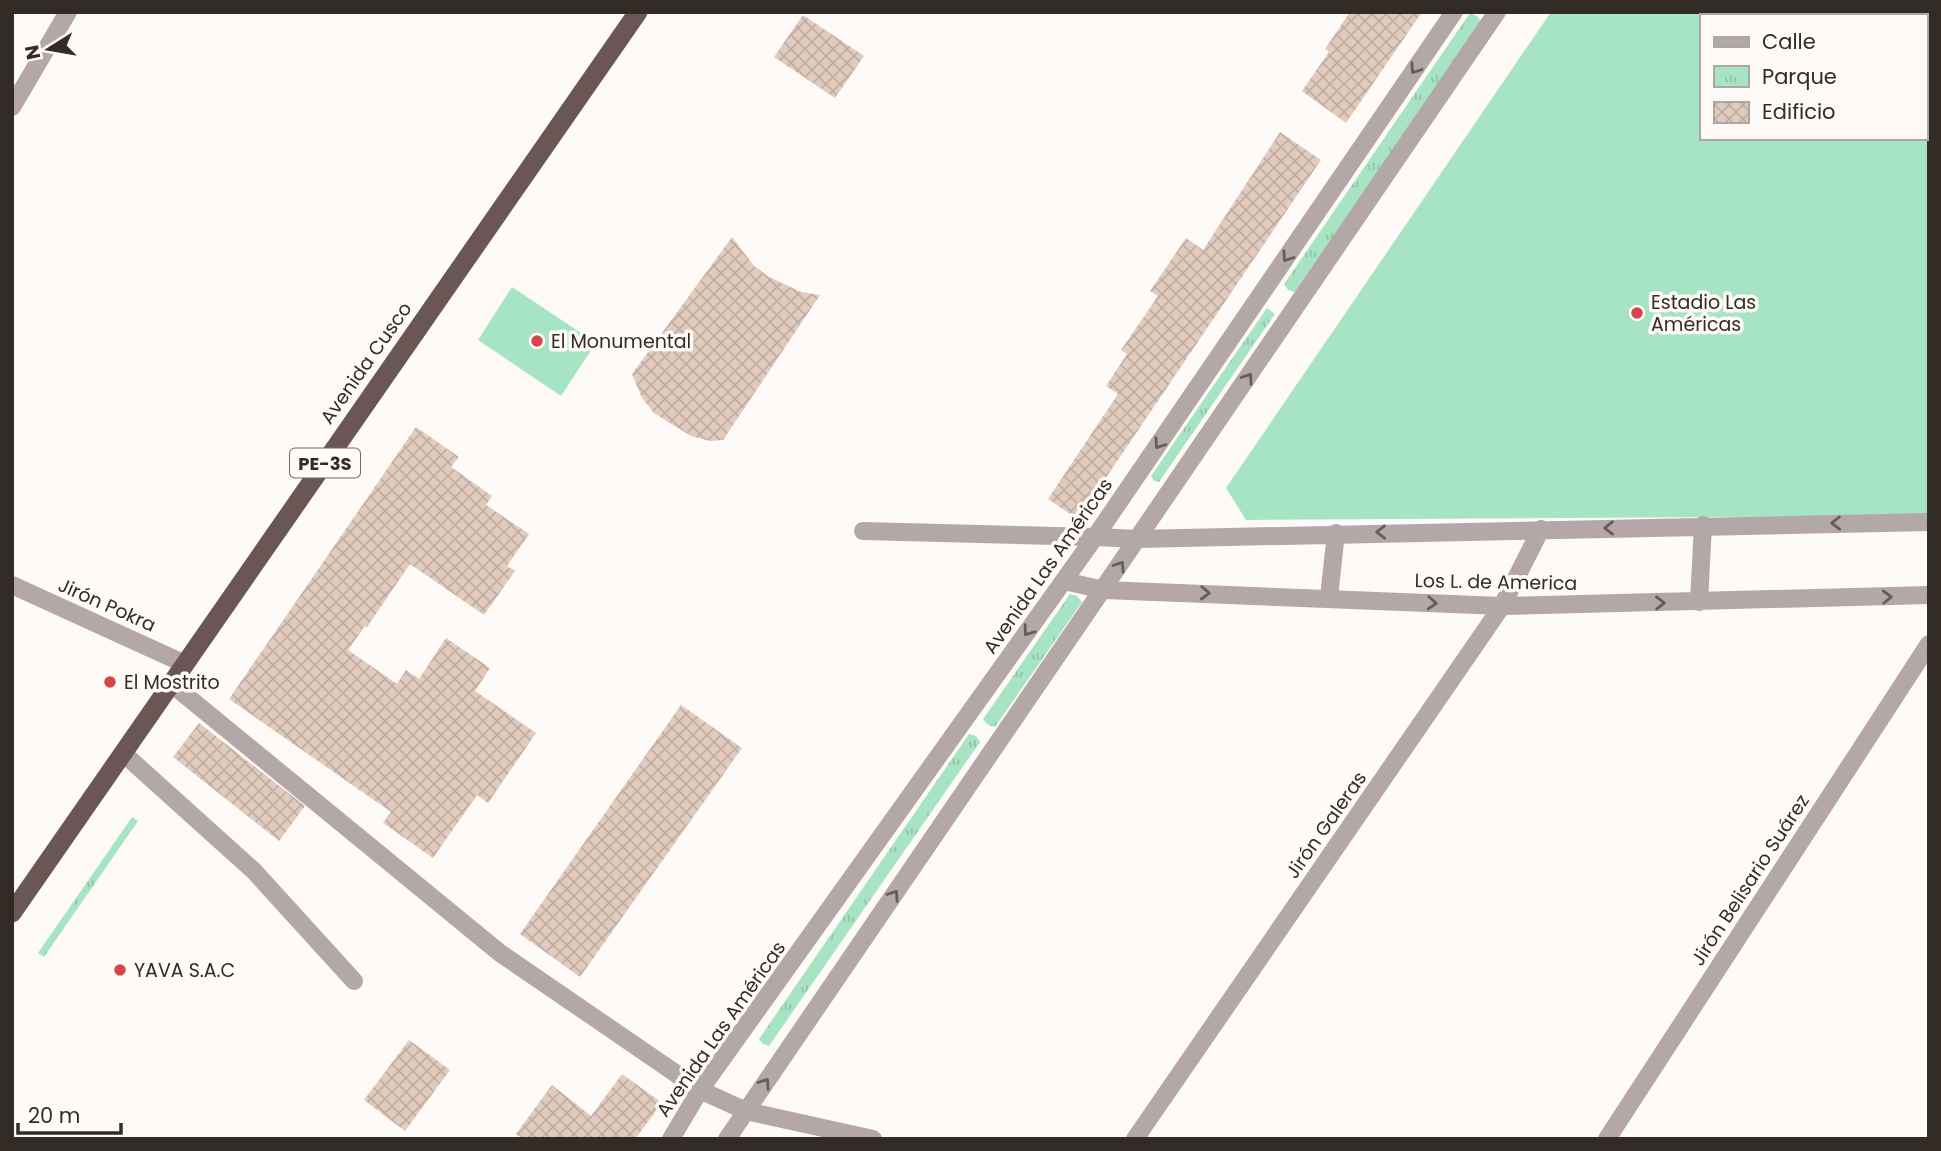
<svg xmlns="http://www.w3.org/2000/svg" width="1941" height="1151" font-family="Poppins,sans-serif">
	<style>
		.grass { fill: #a7e4c3; fill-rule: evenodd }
		.park { fill: url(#park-tufts) }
		.building { fill: url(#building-cross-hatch) }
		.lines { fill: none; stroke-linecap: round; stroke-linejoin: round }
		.service { stroke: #b3a7a7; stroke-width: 18 }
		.minor { stroke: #b3a7a7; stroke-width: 18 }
		.trunk { stroke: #6b5656; stroke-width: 19 }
		.oneway { stroke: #665d5a }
		.poi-dot { fill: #d54549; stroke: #fefaf7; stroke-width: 2.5 }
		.labels { text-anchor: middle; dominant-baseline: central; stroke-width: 7; stroke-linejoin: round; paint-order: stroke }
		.shield { fill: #fefaf7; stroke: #706965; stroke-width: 2 }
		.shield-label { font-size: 18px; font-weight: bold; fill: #332b26 }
		.poi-label { font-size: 19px; fill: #332b26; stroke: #fefaf7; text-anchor: start }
		.street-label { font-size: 19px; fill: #332b26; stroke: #fefaf7 }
	</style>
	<defs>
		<pattern id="park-tufts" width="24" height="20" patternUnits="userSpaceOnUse" patternTransform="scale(1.75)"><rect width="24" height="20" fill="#a7e4c3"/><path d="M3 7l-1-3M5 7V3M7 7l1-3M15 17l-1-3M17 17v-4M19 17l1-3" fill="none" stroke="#90c4a7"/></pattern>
		<pattern id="building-cross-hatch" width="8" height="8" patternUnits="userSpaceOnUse" patternTransform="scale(1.75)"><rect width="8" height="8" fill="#e0cbbd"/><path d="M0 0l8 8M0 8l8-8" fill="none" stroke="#c1aea2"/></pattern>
	</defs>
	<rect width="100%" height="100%" fill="#fefaf7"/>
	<!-- grass -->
	<path class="grass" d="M1551 12H1929V516L1246 520 1226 488ZM1701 16H1925V138H1701Z
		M512 287 596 343 561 396 478 340Z"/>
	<!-- park -->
	<path class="park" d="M1470 13 1477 16 1481 21 1295 292 1288 290 1284 284Z
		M1267 308 1275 314 1159 482 1154 481 1151 476Z
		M1070 594 1077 596 1082 602 995 727 988 725 983 719Z
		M969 734 976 736 980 742 769 1046 763 1044 759 1039Z
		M132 817 138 821 44 957 38 953Z"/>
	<!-- building -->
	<path class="building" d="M1350 12H1422L1346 123 1302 91 1329 52 1325 49Z
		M803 15 864 56 835 98 774 57Z
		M1280 132 1321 160 1078 519 1048 499 1118 394 1106 386 1127 354 1121 350 1158 296 1150 291 1186 238 1203 250Z
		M732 237 754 266 769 277 801 292 820 295 723 440 710 441 691 436 654 413 642 398 632 374Z
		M416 427 459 457 451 467 492 496 486 505 529 534 507 566 515 571 484 615 410 564 367 627 365 626 348 650 397 684 406 670 419 679 446 638 490 668 475 691 536 733 488 803 477 795 433 858 383 823 391 812 229 699Z
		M681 705 742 748 580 977 520 934Z
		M199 723 305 806 279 841 173 757Z
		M409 1040 450 1070 405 1131 364 1100Z
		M622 1074 662 1103 635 1139H523L516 1134 552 1085 591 1116Z"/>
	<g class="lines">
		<!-- service -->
		<path class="service" d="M863 531 1095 537
			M124 754 254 871 354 981"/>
		<!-- minor -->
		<path class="minor" d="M12 107 68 12
			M1095 537 1138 539 1929 522
			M1064 581 1104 590 1502 606 1929 595
			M12 585 185 664
			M1329 597 1336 533
			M1699 602 1703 525
			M173 685 500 953 700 1090 746 1111 873 1139
			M671 1139 700 1090 1095 537 1454 12
			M727 1139 1497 12
			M1135 1139 1502 606 1541 529
			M1607 1139 1929 644"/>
		<!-- trunk -->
		<path class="trunk" d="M12 913 638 12"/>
	</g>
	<!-- one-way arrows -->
	<defs><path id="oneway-chevron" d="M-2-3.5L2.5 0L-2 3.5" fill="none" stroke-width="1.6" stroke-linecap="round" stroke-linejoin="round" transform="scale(1.75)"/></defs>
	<g class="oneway">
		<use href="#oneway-chevron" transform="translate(1415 69) rotate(124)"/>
		<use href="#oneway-chevron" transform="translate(1287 257) rotate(124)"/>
		<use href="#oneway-chevron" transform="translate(1248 378) rotate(-56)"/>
		<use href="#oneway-chevron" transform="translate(1159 444) rotate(124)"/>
		<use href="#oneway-chevron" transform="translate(1836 523) rotate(179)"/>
		<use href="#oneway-chevron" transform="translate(1609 528) rotate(179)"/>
		<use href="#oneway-chevron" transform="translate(1381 532) rotate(179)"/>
		<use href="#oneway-chevron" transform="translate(1120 566) rotate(-56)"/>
		<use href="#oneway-chevron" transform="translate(1205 593) rotate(2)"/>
		<use href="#oneway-chevron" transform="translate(1887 597) rotate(-2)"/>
		<use href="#oneway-chevron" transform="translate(1432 603) rotate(3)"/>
		<use href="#oneway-chevron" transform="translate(1660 603) rotate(-1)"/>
		<use href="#oneway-chevron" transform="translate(1028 631) rotate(126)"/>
		<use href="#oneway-chevron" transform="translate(894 895) rotate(-56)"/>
		<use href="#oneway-chevron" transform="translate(765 1083) rotate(-56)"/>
	</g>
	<!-- markers -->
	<g class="poi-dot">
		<circle cx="1637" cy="313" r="7"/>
		<circle cx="537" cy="341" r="7"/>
		<circle cx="110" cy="682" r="7"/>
		<circle cx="120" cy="970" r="7"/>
	</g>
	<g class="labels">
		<!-- shield labels -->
		<rect class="shield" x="290" y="448.5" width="70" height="29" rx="5"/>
		<g class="shield-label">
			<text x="325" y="463">PE-3S</text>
		</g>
		<!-- poi labels -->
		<g class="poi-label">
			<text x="1651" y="302">Estadio Las<tspan x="1651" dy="22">Américas</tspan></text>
			<text x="551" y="341">El Monumental</text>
			<text x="124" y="682">El Mostrito</text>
			<text x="134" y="970">YAVA S.A.C</text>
		</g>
		<!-- street labels -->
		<g class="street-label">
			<text transform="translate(366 363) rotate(-55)">Avenida Cusco</text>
			<text transform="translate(1048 566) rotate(-55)">Avenida Las Américas</text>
			<text transform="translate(1496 582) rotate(1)">Los L. de America</text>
			<text transform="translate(107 605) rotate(24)">Jirón Pokra</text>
			<text transform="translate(1326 825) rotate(-55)">Jirón Galeras</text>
			<text transform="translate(1750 880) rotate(-57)">Jirón Belisario Suárez</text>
			<text transform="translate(721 1029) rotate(-55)">Avenida Las Américas</text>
		</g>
	</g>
	<!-- border -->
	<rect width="1941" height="1151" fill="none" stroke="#332b26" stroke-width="28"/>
	<!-- legend -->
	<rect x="1700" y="14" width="228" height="126" fill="#fefaf7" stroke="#ada7a3" stroke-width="2"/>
	<rect x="1714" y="37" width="35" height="10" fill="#b3a7a7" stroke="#ada7a3" stroke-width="2"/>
	<text x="1762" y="49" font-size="21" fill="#332b26">Calle</text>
	<rect x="1714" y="66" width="35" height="21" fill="url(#park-tufts)" stroke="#ada7a3" stroke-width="2"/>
	<text x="1762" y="84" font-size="21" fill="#332b26">Parque</text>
	<rect x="1714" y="102" width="35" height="21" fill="url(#building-cross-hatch)" stroke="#ada7a3" stroke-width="2"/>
	<text x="1762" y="119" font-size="21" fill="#332b26">Edificio</text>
	<!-- north arrow -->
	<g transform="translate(49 49) rotate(259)" stroke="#fefaf7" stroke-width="5" paint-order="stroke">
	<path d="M0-5L12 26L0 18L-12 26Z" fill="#332b26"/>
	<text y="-10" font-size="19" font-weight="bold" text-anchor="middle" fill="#332b26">N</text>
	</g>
	<!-- scale -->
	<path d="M18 1123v10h103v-10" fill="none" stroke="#332b26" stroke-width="3.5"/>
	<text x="28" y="1123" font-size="21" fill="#332b26" stroke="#fefaf7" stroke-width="5" paint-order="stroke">20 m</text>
</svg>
